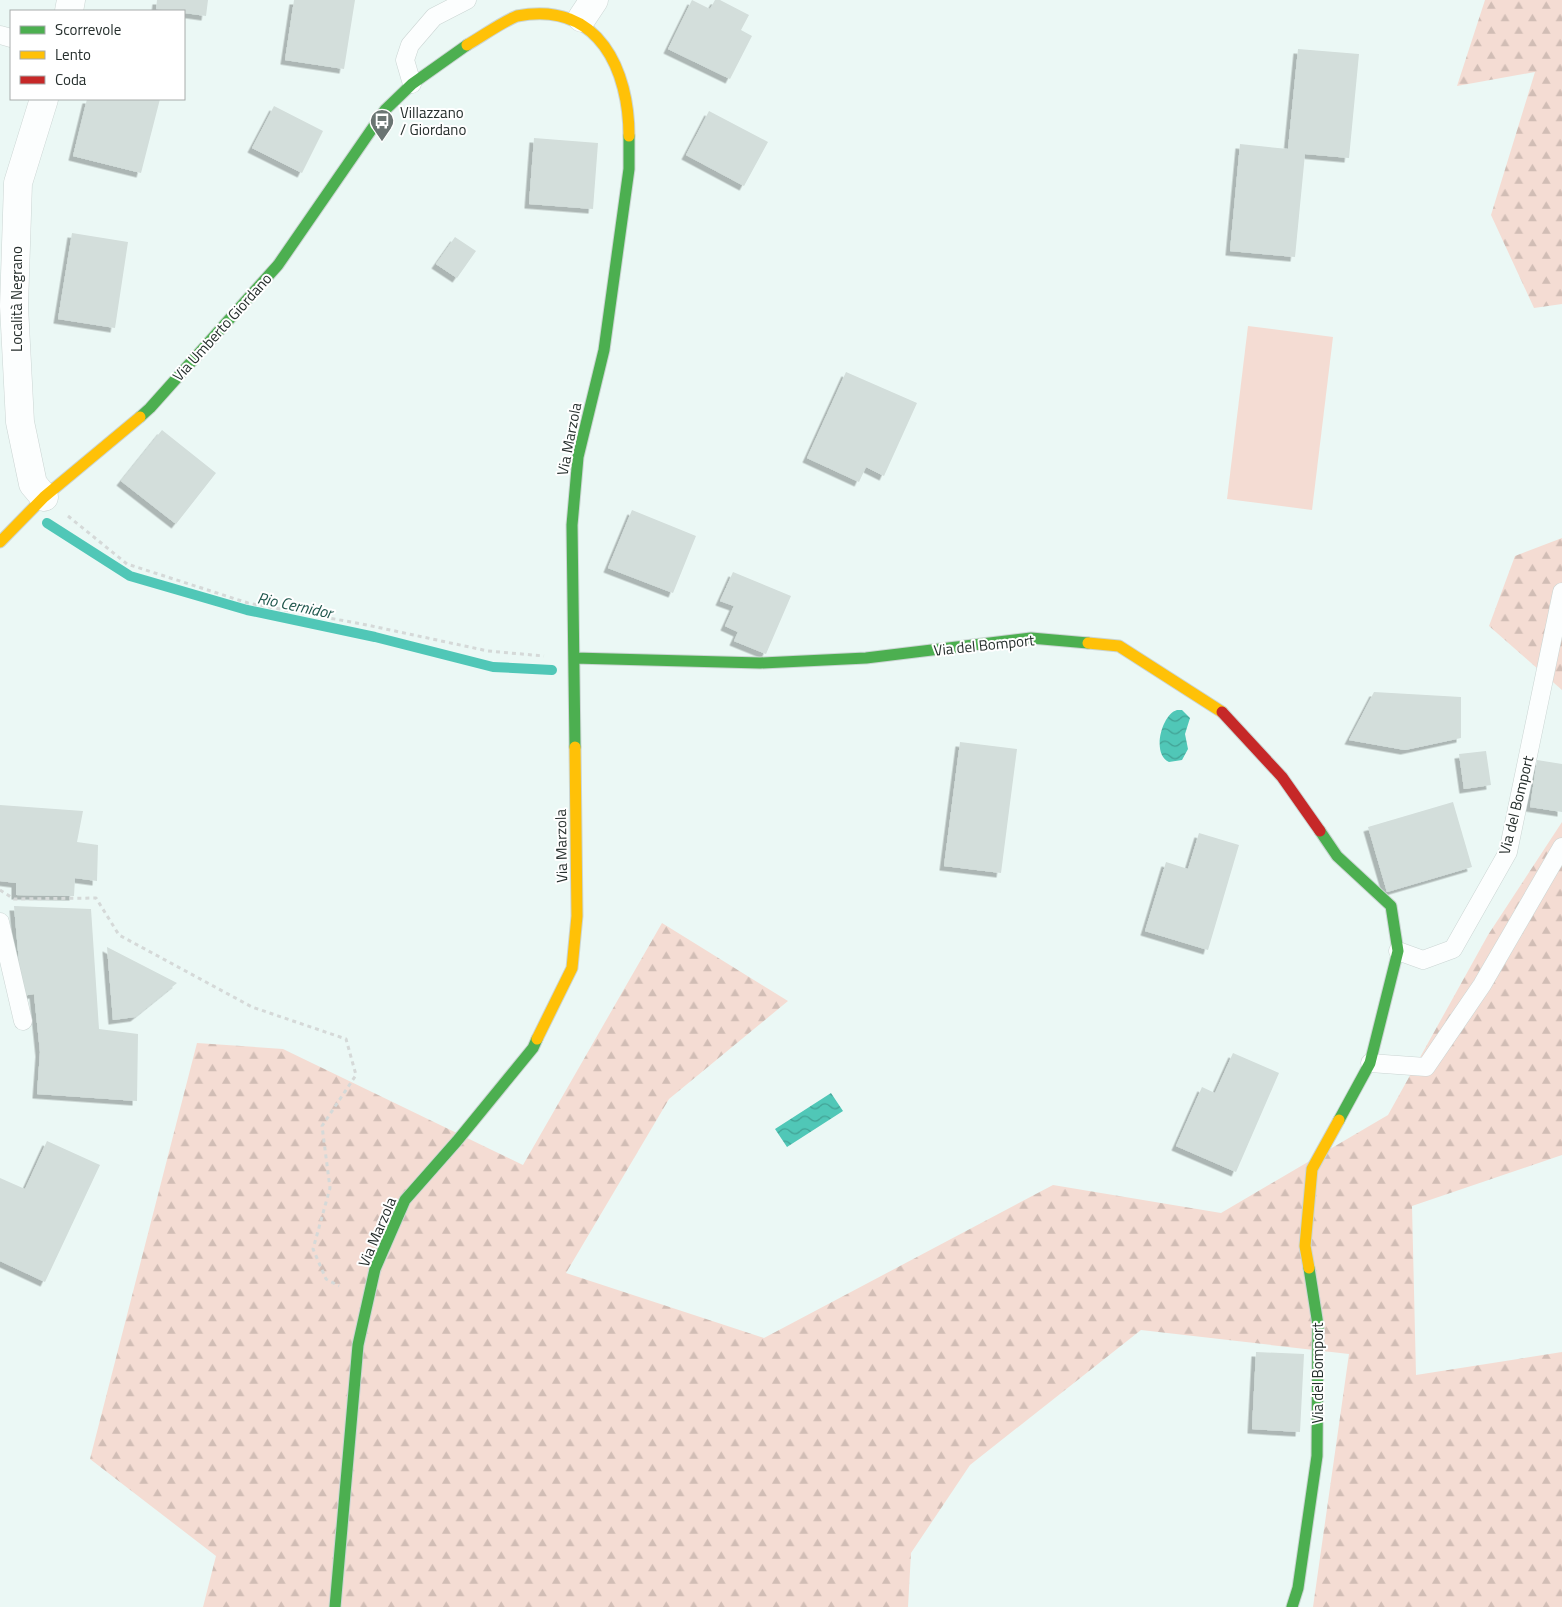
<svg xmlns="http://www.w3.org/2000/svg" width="1562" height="1607" font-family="'Titillium Web',sans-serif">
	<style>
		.green { fill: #f4dcd3 }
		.forest { fill: url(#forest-firs) }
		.water { fill: url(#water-waves) }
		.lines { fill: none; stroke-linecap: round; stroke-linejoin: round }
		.stream { stroke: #50c7b7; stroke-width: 10 }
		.building { fill: #d3dedb; filter: url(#shadow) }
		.lane-casing { stroke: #cbd5d3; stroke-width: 19 }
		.street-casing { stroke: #cbd5d3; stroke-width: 29 }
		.fast-casing { stroke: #cbd5d3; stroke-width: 13 }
		.slow-casing { stroke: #cbd5d3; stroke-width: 13 }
		.jam-casing { stroke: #cbd5d3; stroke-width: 13 }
		.path { stroke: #d5d9d8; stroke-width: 3; stroke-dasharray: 4 4; stroke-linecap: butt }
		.lane { stroke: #fcfefe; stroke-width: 18 }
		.street { stroke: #fcfefe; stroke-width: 28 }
		.fast { stroke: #4caf50; stroke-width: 11 }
		.slow { stroke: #ffc107; stroke-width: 11 }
		.jam { stroke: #c62828; stroke-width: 11 }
		.labels { text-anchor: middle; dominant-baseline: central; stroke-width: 4; stroke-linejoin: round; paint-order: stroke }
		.poi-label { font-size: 15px; fill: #262f2d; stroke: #fff; text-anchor: start }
		.street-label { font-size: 15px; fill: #262f2d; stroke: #fff }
		.water-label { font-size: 16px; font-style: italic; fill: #1d554b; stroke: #fff }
	</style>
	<defs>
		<pattern id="forest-firs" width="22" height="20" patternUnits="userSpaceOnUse" patternTransform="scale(1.25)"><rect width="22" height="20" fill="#f4dcd3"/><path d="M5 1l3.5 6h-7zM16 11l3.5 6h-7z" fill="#d1bdb5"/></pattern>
		<pattern id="water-waves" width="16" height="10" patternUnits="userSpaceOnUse" patternTransform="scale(1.25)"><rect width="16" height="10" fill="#50c7b7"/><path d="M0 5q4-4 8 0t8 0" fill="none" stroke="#42a295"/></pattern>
		<filter id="shadow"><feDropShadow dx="-4.5" dy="4.5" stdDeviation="0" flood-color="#0004"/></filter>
	</defs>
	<rect width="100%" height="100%" fill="#ebf8f5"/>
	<!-- green -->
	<path class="green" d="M1248 326 1333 337 1312 510 1227 499Z"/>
	<!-- forest -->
	<path class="forest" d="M1485 0H1562V304L1534 308 1491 215 1535 72 1457 86Z
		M1562 538V690L1489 626 1515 556Z
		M1562 822V1155L1412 1206 1416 1375 1562 1352V1607H1313L1349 1354 1141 1330 970 1465 911 1553 908 1607H203L216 1556 90 1459 197 1043 283 1049 523 1165 662 923 788 1001 669 1099 566 1273 764 1338 1053 1185 1221 1213 1388 1115 1488 935Z"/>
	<!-- water -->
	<path class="water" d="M1177 710H1182L1190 718 1185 734 1188 749 1182 760 1169 762C1151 754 1162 714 1177 710Z
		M831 1093 843 1111 787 1147 775 1129Z"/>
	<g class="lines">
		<!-- stream -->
		<path class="stream" d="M47 523 130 576 247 610 375 637 493 667 552 670"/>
	</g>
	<!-- building -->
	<path class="building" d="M157 0H208L206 16 156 9Z
		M294 0H355L344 69 285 60Z
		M692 0 710 9 715 0H720L749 15 741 30 752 36 730 79 668 49Z
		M1298 49 1359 54 1349 158 1305 154 1295 257 1230 251 1240 144 1288 149Z
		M87 99H160L141 173 73 156Z
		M274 106 323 131 302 173 252 148Z
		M709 111 768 142 744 186 686 155Z
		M534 138 598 143 593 209 529 204Z
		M72 233 128 242 115 328 58 319Z
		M455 237 476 251 457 278 436 264Z
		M846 372 917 403 884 476 866 467 859 482 807 458Z
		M162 430 216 473 176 524 121 481Z
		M632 510 696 536 673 593 608 568Z
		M733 572 791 596 766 654 734 641 738 632 725 626 734 606 720 601Z
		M1374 692 1461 697V738L1405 750 1349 740Z
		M960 742 1017 749 1001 873 944 866Z
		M1486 751 1491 785 1464 789 1459 754Z
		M1537 760 1562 764V812L1530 807Z
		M1453 802 1472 867 1387 892 1368 827Z
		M0 805 83 811 77 842 98 845 97 881 75 878 74 896 16 895V883L0 881Z
		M1199 833 1239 845 1208 950 1145 931 1166 862 1188 869Z
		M14 906 91 909 99 1029 138 1034 137 1101 37 1094 40 1052 34 994 22 996Z
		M107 947 177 983 135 1017 113 1020Z
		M1233 1053 1279 1073 1236 1172 1176 1146 1202 1087 1215 1093Z
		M47 1141 100 1165 45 1282 0 1261V1178L25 1189Z
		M1256 1352 1304 1354 1300 1432 1252 1429Z"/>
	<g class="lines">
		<!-- lane casing -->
		<g class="lane-casing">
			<path id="lane" d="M0 35 11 38
				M412 84 405 60 410 45 434 17 467 0
				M0 922 23 1021
				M1398 951 1423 960 1453 949 1508 852 1562 592
				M1370 1063 1426 1067 1482 985 1562 847"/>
		</g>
		<!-- street casing -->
		<g class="street-casing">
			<path id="street" d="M69 11 71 0
				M582 18 594 0
				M44 497 33 484 20 422 14 306 18 183 44 99"/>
		</g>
		<!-- fast casing -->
		<g class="fast-casing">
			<path id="fast" d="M140 417 150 408 278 265 385 110 412 84 467 45
				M574 658 760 663 866 658 1031 638 1088 643
				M575 747 572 525 578 457 604 350 629 169V136
				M1320 831 1337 856 1391 906 1398 951 1370 1063 1339 1120
				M335 1607 358 1345 375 1269 405 1200 457 1141 533 1048 537 1039
				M1292 1607 1298 1588 1317 1456 1318 1325 1309 1268"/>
		</g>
		<!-- slow casing -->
		<g class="slow-casing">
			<path id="slow" d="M467 45C483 36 500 23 517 16 600 0 629 72 629 136
				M0 542 44 497 140 417
				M1088 643 1119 646 1222 712
				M537 1039 572 968 577 916 575 747
				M1309 1268 1305 1246 1312 1169 1339 1120"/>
		</g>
		<!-- jam casing -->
		<g class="jam-casing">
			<path id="jam" d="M1222 712 1282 777 1320 831"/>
		</g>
		<!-- path -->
		<path class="path" d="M68 516 127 564 248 603 367 625 488 651 544 656
			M0 890 14 899 96 898 119 935 252 1007 346 1039 356 1075 322 1126 330 1188 313 1249 326 1279 339 1286"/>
		<!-- lane -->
		<use href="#lane" class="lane"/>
		<!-- street -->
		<use href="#street" class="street"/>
		<!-- fast -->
		<use href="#fast" class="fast"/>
		<!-- slow -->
		<use href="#slow" class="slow"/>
		<!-- jam -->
		<use href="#jam" class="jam"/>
	</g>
	<!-- icons -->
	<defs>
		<g id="bus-pin" transform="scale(1.25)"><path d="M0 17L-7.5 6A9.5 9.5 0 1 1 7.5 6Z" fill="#6b7573" stroke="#fff"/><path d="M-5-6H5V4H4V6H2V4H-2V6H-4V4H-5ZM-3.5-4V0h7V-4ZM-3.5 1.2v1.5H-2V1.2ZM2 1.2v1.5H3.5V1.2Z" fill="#fff"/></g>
	</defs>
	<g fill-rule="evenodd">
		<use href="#bus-pin" x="382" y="121"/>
	</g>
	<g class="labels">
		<!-- poi labels -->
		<g class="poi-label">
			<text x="400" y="112">Villazzano<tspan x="400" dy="17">/ Giordano</tspan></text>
		</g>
		<!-- street labels -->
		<g class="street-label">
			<text transform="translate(16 299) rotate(-90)">Località Negrano</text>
			<text transform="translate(222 327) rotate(-48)">Via Umberto Giordano</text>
			<text transform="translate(569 439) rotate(-79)">Via Marzola</text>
			<text transform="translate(984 645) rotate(-6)">Via del Bomport</text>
			<text transform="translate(1516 805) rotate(-76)">Via del Bomport</text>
			<text transform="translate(561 846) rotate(-91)">Via Marzola</text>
			<text transform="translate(377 1232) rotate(-67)">Via Marzola</text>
			<text transform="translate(1317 1373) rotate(-90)">Via del Bomport</text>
		</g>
		<!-- water labels -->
		<g class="water-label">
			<text transform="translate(295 605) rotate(12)">Rio Cernidor</text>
		</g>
	</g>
	<!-- legend -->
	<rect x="10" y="10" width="175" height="90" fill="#ffffff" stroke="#a8acab"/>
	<rect x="20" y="26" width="25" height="8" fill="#4caf50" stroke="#a8acab"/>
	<text x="55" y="35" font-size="15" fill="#262f2d">Scorrevole</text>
	<rect x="20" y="51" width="25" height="8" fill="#ffc107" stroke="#a8acab"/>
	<text x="55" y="60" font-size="15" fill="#262f2d">Lento</text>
	<rect x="20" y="76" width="25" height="8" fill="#c62828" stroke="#a8acab"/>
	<text x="55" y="85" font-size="15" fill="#262f2d">Coda</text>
</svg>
